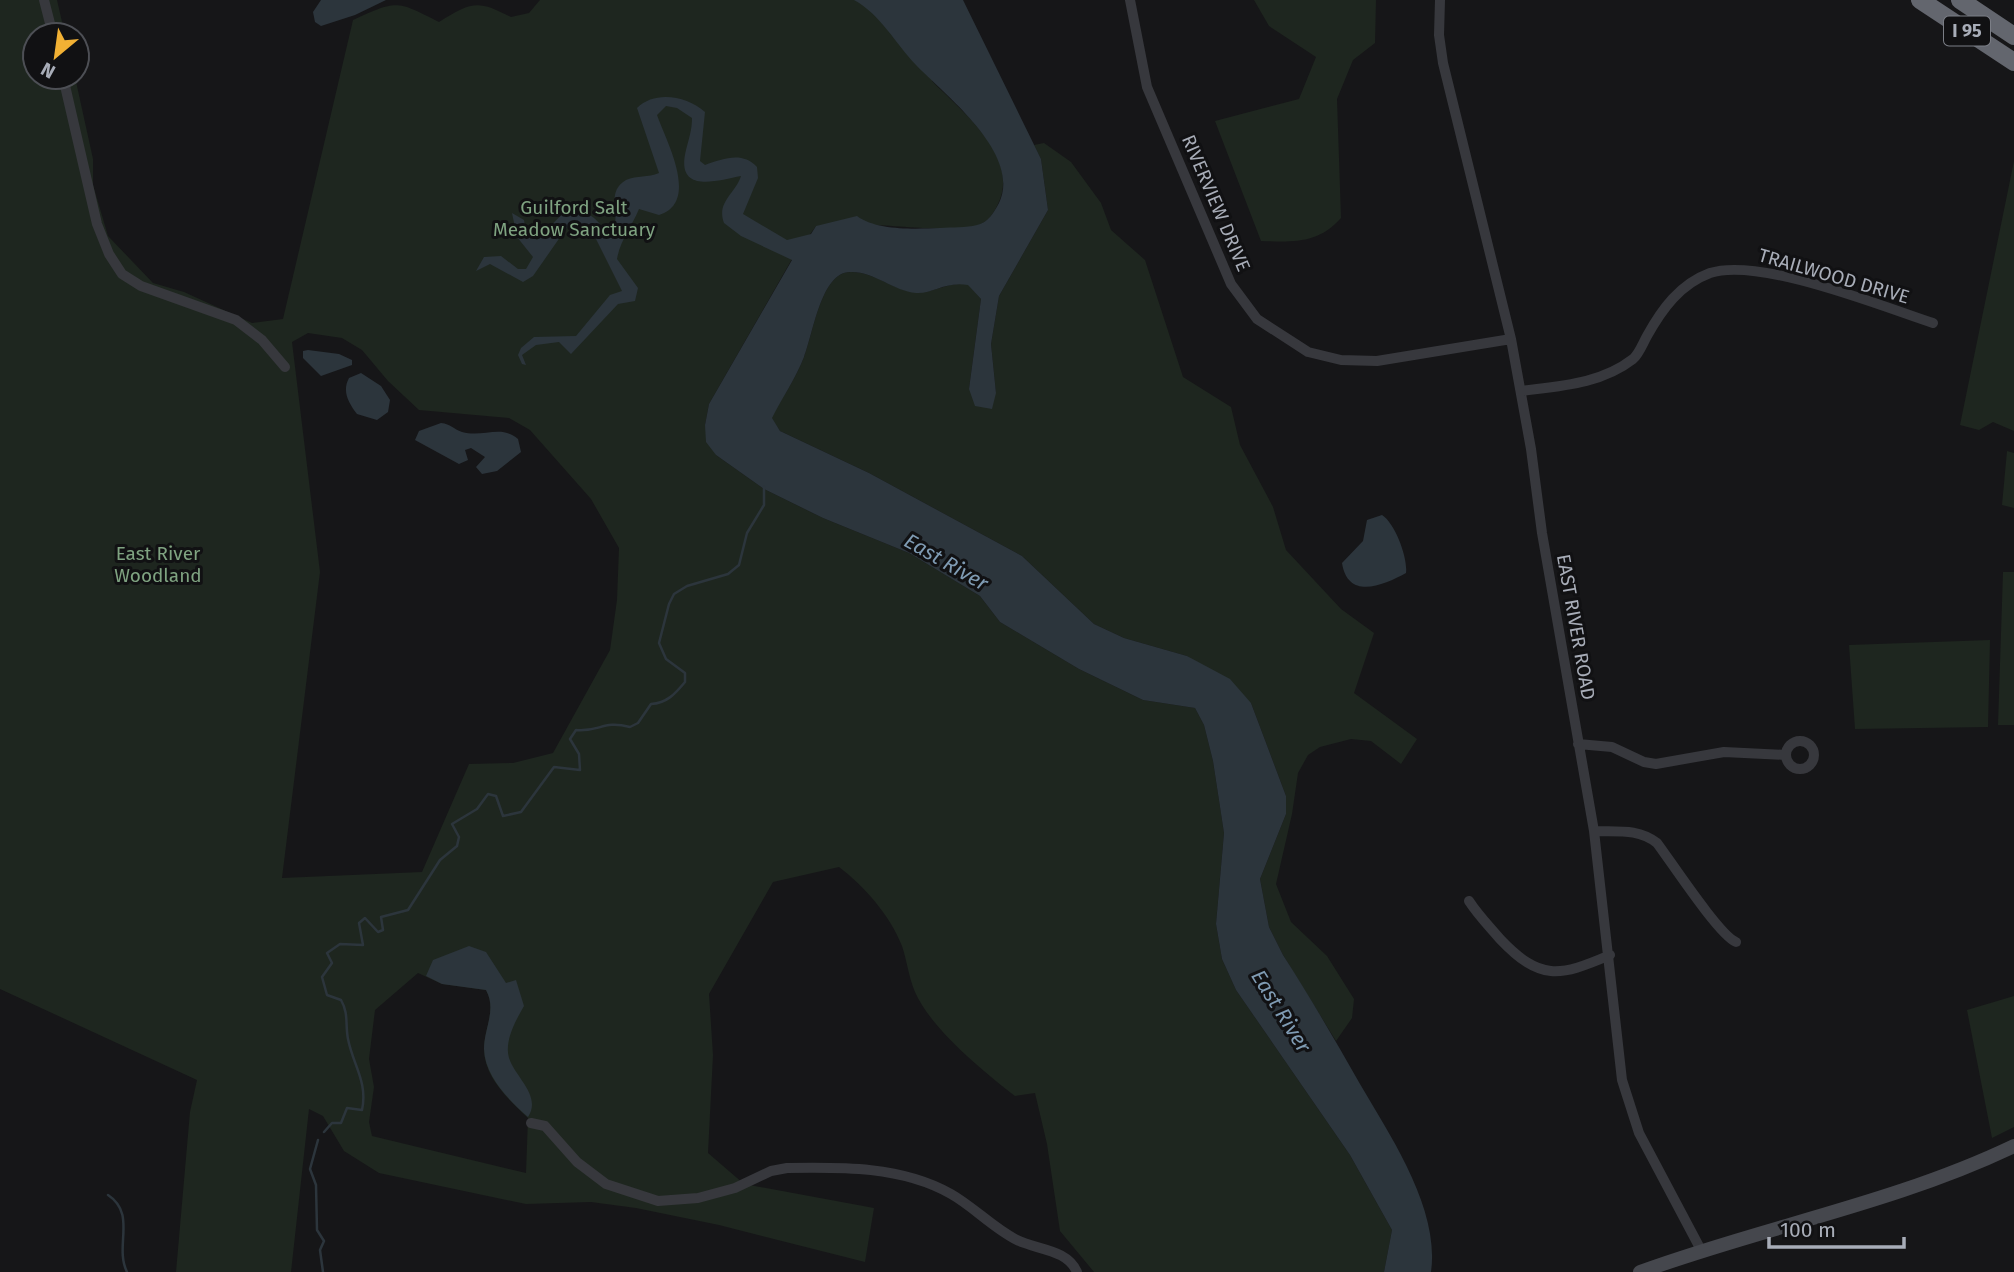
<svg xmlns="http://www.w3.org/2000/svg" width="2014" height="1272" font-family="'Fira Sans',sans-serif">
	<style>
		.green { fill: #1e261f; fill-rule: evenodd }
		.water { fill: #2c353c }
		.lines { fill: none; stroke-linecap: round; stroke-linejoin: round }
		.stream { stroke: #2c353c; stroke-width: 2.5 }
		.street { stroke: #37383d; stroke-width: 10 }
		.secondary { stroke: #45474d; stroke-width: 14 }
		.highway { stroke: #63666e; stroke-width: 18 }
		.labels { text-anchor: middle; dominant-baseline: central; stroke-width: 6; stroke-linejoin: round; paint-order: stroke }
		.shield { fill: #111113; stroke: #7b7e86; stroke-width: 2 }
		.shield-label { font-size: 18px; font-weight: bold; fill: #a8adb8 }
		.street-label { font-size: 19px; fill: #a8adb8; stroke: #111113 }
		.park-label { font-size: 19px; fill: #7fa381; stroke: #111113 }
		.water-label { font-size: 21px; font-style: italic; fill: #7f9bb3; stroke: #111113 }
	</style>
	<rect width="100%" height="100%" fill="#161618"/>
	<!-- green -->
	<path class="green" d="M0 0H57L65 35H35V77H75L93 159V185L108 236 153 283 184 292 252 323 283 319 353 20C397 0 396 0 439 22 472 1 478 0 511 17L529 13 540 0H938L932 81C961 111 1021 156 998 204 994 212 990 220 981 224 960 234 896 225 870 225 852 224 834 226 816 226L792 259 709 404 705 425 716 455 764 489 823 518 909 553 980 596 1000 622 1079 669 1143 700 1195 708 1204 725 1213 761 1224 833 1216 924 1222 959 1236 990 1350 1155 1392 1230 1384 1272H1094L1060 1231 1047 1144 1035 1093 1015 1096C983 1071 932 1030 915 992 909 978 907 961 902 946 890 915 864 886 839 867L773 882 709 994 713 1055 708 1153 744 1184 874 1208 865 1262 719 1225 636 1208 591 1202 526 1204 379 1173 344 1151 323 1116 309 1109 291 1272H176L190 1112 197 1080 0 989ZM308 333 342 338 362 350 388 381 419 410 509 418 530 430 591 499 619 548 617 600 610 650 553 753 513 763 469 764 422 872 282 878 320 572 292 342ZM418 973 442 984 486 990C497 1010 484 1028 484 1049 484 1077 509 1100 528 1118L526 1173 372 1136 369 1122 374 1087 369 1059 375 1010Z
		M1254 0H1376L1375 43 1353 60 1337 99 1341 218C1318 244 1293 242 1261 241L1215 121 1299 99 1316 57 1269 26Z
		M1044 143 1071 162 1101 203 1111 230 1145 260 1183 377 1231 407 1240 445 1273 507 1286 550 1341 609 1374 633 1354 693 1417 739 1401 764 1371 741 1351 739 1320 747 1308 755 1298 773 1292 814 1276 884 1291 922 1327 956 1354 999 1352 1018 1336 1041 1283 955 1269 927 1260 879 1286 814V796L1251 703 1187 656 1124 638 1094 624 1022 556 869 473 780 431 771 418C782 398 796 378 804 357 813 335 821 272 850 272 874 271 893 291 916 292 932 294 946 282 968 284L981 299 969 389 996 393 991 344 999 296 1048 210 1041 159 1034 145Z
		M2014 161V431L1993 422 1979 430 1960 425Z
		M2007 451 2014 453V508L2002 505Z
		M2003 572H2014V725H1998Z
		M1990 640 1988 727 1855 729 1849 645Z
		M2014 996V1127L1992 1138 1967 1010Z"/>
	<!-- water -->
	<path class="water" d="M321 0H386L355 15 321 26 315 22 313 12Z
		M854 0H963L1041 159 1048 210 999 296 991 344 996 393 992 409 975 406 969 389 981 299 968 285C945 281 933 294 916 293 893 291 874 271 850 272 821 272 813 335 804 357 796 378 782 398 772 418L780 431 869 473 1022 556 1094 624 1124 638 1187 656 1230 679 1251 703 1286 796V814L1260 879 1269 927 1283 955C1310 997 1335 1040 1360 1084 1391 1137 1440 1209 1431 1272H1384L1392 1230 1350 1155 1236 990 1222 959 1216 924 1224 833 1213 761 1204 725 1195 708 1143 700 1079 669 1000 622 980 596 909 553 823 518 764 489 716 455 706 442 705 425 709 404 792 260 741 236 724 223C716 202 736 193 741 176 716 181 675 194 686 150 689 138 692 130 692 118L677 108 666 106 657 115C665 139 701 202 659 215L639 209C632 226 620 241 617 259L638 288 635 301 618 304 571 354 559 342 536 345 522 355 526 365 522 364 518 355 521 348 534 337 576 336 610 295 622 291 596 239 570 223 533 276 523 282 490 264 476 271 484 257 501 256 518 269H526L533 257 517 237 512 213 524 220 526 232 537 240 566 210C584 210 598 216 605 233L613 230C621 214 605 192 626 180 637 175 648 178 659 173L637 108C655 90 687 96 705 112L700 161 705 165C723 159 742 151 757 167L758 178 743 214 787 240 811 234 816 226 857 216C877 231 916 229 940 228 952 227 966 228 977 225 988 223 994 212 999 203 1022 154 947 97 916 65 896 44 880 14 854 0Z
		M308 350 339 354 352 360V365L321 376 303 358V351Z
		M361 373 381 386 390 400 388 412 377 420 357 414C348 402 342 391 349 378Z
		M441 423C451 424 453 429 462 432 483 438 501 424 518 439L521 452 497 471 482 474 476 467 485 457 471 448 465 450 468 460 459 464 415 440 419 431Z
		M1382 515C1395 523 1408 558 1406 573 1384 585 1348 601 1342 563L1363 541 1367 520Z
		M469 946 486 952 506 983 516 980 524 1006C516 1020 504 1041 509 1058 515 1077 542 1096 528 1117 509 1100 485 1077 484 1049 484 1028 497 1010 486 990L442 984 426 976 433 960Z"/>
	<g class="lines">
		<!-- stream -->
		<path class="stream" d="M324 1132 332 1123H341L347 1108 362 1110C368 1082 353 1065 348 1039 345 1024 349 1014 341 1000L327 995 322 977 332 963 327 953 340 944 363 945 359 923 365 918 378 932 383 930 381 917 408 910 440 860 457 846 459 837 452 824 477 809 488 794 496 796 503 816 521 812 554 767 580 770 579 754 570 739 576 730C601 732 602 720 630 727L638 723 651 704C667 703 675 694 685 682V673L666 659 659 643 669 604 674 594 687 586 728 574 739 565 747 533 764 505V487
			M318 1140 310 1169 316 1185 317 1230 324 1241 320 1250 323 1272
			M108 1195C137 1214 114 1246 127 1272"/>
		<!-- street -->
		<path class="street" d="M44 0 53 35
			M1130 0 1147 87 1231 284 1257 319 1308 352 1341 360 1377 361 1511 339
			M1440 0 1439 35 1443 63 1511 339 1531 449 1542 533 1594 831 1622 1080 1639 1133 1701 1250
			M63 77 97 224 109 254 122 274 141 286 236 320 262 340 285 367
			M1521 391C1560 386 1601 384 1633 359 1639 354 1643 343 1647 336 1662 309 1680 284 1710 273 1760 257 1881 306 1933 323
			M1786 755a14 14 0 1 1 28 0a14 14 0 1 1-28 0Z
			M1578 744 1612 747 1644 762 1656 764 1724 752 1786 755
			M1594 831C1616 832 1638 828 1657 843 1672 863 1719 935 1736 942
			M1469 901C1478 915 1489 926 1500 939 1540 981 1559 977 1610 955
			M531 1123 545 1126 577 1162 606 1184 658 1201 698 1198 735 1188 771 1171 787 1168C841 1167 902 1166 951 1194 974 1207 993 1228 1017 1240 1037 1250 1067 1249 1077 1272"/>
		<!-- secondary -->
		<path class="secondary" d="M1640 1272C1763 1227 1895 1203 2014 1146"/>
		<!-- highway -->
		<path class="highway" d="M1920 0 2014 62
			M1960 0 2014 36"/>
	</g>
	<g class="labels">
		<!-- shield labels -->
		<rect class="shield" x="1944" y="16.5" width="46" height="29" rx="5"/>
		<g class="shield-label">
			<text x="1967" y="31">I 95</text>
		</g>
		<!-- street labels -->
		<g class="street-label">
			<text transform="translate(1216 203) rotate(67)">RIVERVIEW DRIVE</text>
			<text transform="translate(1834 276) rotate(16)">TRAILWOOD DRIVE</text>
			<text transform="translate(1576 627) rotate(80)">EAST RIVER ROAD</text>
		</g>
		<!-- park labels -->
		<g class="park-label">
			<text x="574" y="207">Guilford Salt<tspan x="574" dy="22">Meadow Sanctuary</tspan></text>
			<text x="158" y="553">East River<tspan x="158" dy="22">Woodland</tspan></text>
		</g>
		<!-- water labels -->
		<g class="water-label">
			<text transform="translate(946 562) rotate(30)">East River</text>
			<text transform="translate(1281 1011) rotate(58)">East River</text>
		</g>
	</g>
	<!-- north arrow -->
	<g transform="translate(56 56) rotate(209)"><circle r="33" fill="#111113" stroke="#4d4f55" stroke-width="2"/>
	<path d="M0-5L12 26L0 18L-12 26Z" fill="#f2b134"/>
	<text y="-10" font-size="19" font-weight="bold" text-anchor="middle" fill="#a8adb8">N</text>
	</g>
	<!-- scale -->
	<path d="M1769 1237v10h135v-10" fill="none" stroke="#a8adb8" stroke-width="3.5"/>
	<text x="1780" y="1237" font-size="21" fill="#a8adb8" stroke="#111113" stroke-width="5" paint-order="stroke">100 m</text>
</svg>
